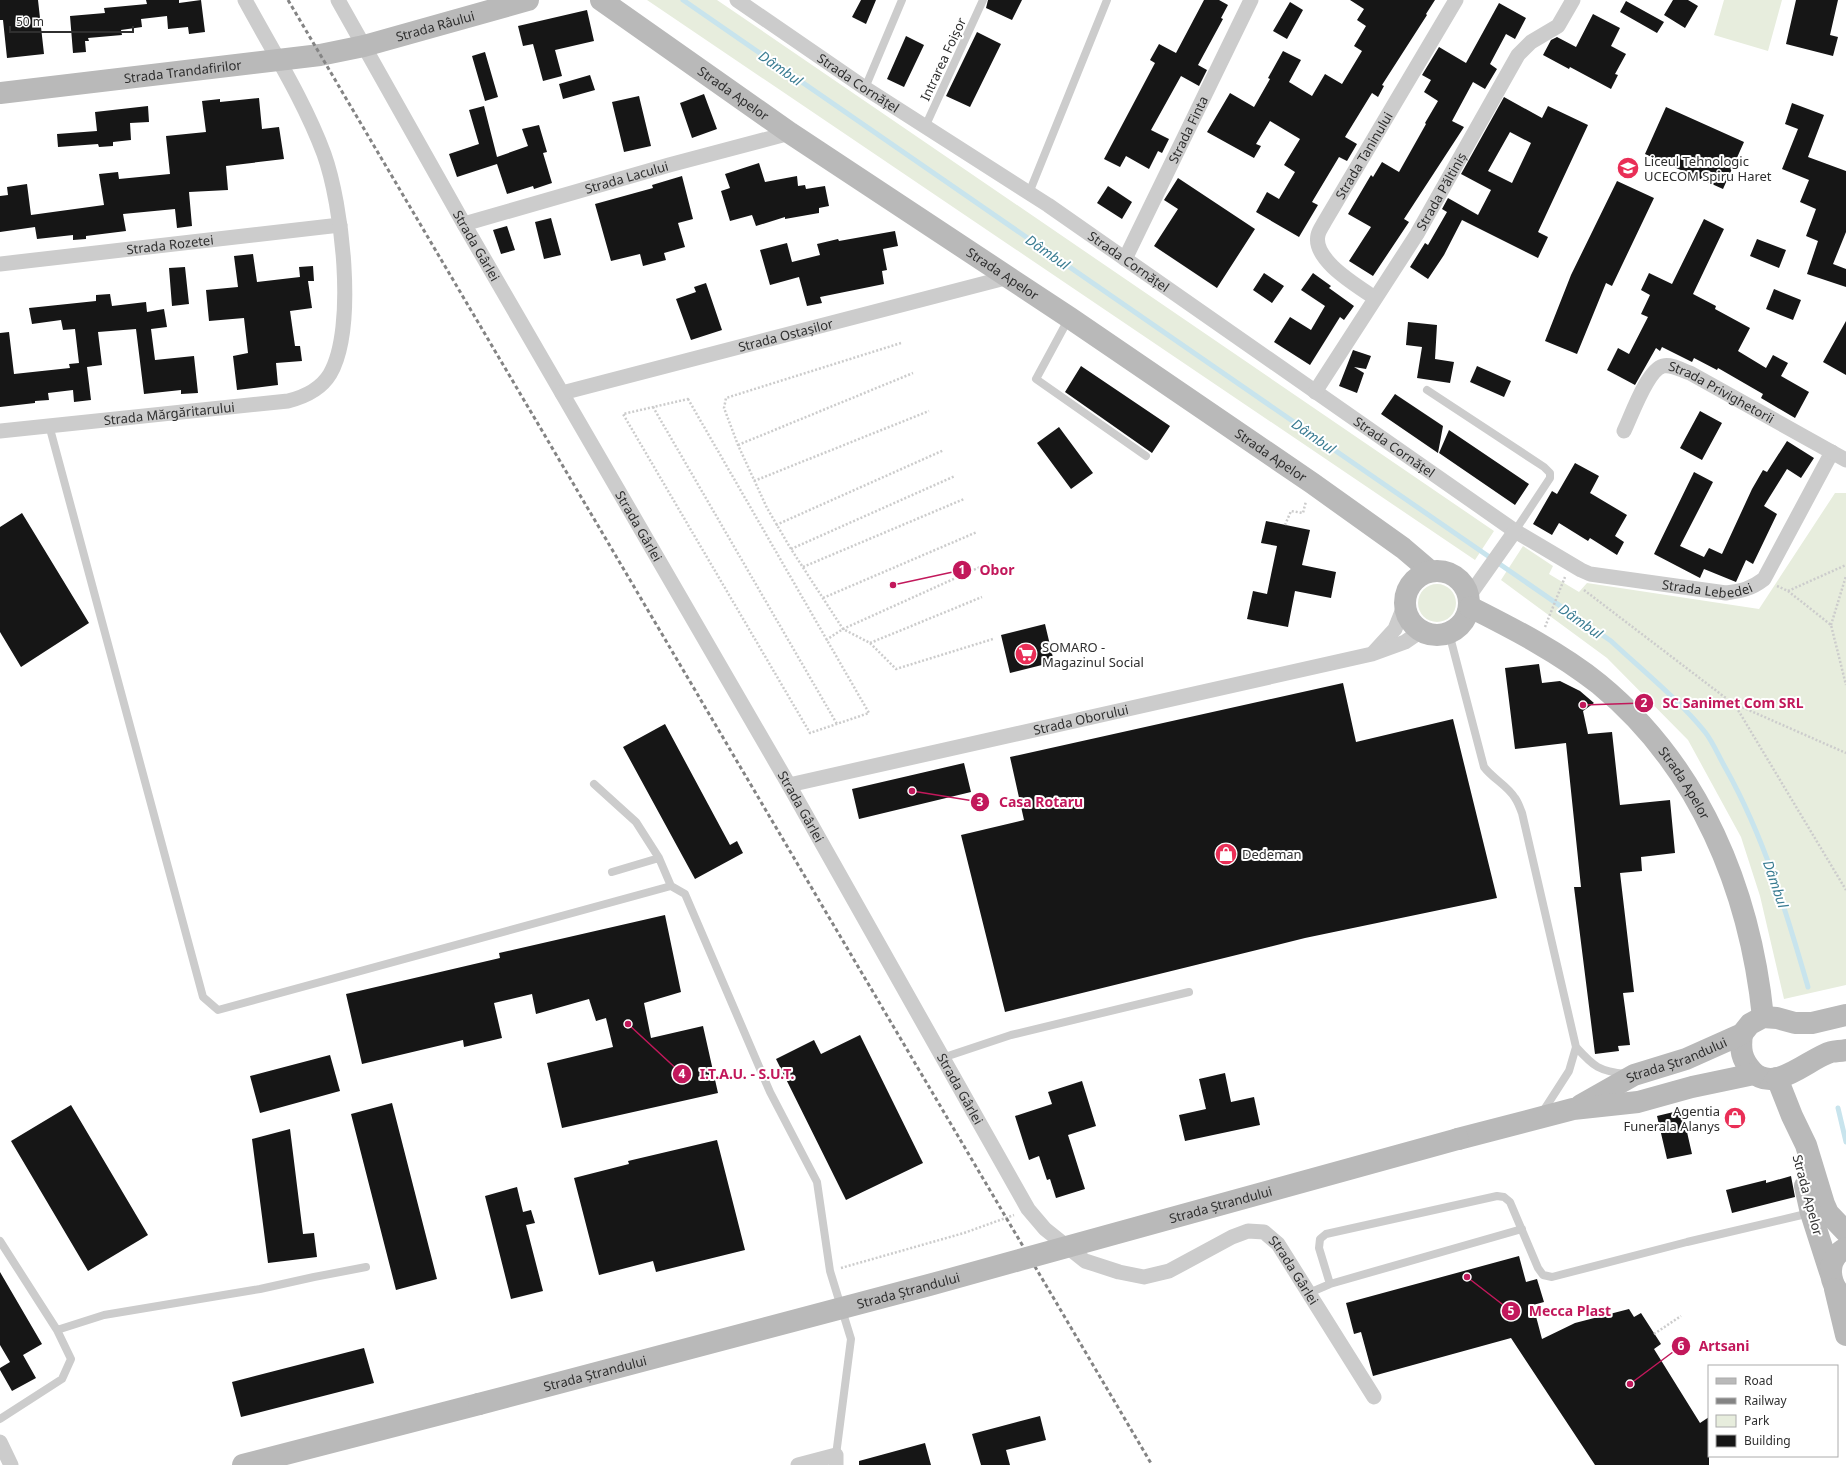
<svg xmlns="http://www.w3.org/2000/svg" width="1846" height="1465" font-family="'Noto Sans',sans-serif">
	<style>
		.green { fill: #e7eddd }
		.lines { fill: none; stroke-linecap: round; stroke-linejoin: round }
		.stream { stroke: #c8e4ed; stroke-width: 5 }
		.building { fill: #161616; fill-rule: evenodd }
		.path { stroke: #ccc; stroke-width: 2.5; stroke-dasharray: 2 2; stroke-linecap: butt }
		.lane { stroke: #ccc; stroke-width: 8 }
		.street { stroke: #ccc; stroke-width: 15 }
		.secondary { stroke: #b9b9b9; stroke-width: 22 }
		.rail { stroke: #848484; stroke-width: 3; stroke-dasharray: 4 3; stroke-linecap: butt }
		.secondary-bridge { stroke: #b9b9b9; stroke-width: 22 }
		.labels { text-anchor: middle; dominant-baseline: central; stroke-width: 4; stroke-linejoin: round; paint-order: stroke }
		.street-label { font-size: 13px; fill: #2f2f2f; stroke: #fff }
		.poi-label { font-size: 13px; fill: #2f2f2f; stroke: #fff; text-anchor: start }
		.water-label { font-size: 14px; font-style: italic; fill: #3b7d93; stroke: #fff }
		.leader { fill: none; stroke: #c2185b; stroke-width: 1.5 }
		.callout-dot { fill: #c2185b; stroke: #fff; stroke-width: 1.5 }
		.mark-label { font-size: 12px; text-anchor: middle; font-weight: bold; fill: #fff }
		.callout-label { font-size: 14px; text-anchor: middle; font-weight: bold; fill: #c2185b; stroke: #fff; stroke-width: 4; stroke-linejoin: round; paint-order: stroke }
	</style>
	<rect width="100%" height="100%" fill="#fff"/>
	<!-- green -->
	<path class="green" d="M647 0H717L1494 531 1475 560Z
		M1724 0H1782L1768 51 1714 35Z
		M1835 493H1846V985L1784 999 1760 896 1741 837 1688 740 1607 658 1501 580 1523 546 1553 566 1549 574 1579 592 1587 583 1759 609Z
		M1418 603a19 19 0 1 1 38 0a19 19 0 1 1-38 0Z"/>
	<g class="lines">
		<!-- stream -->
		<path class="stream" d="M683 0 1611 641C1642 670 1678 699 1705 732 1713 742 1719 757 1726 769 1764 837 1786 911 1808 987
			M1838 1108 1846 1142"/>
	</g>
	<!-- building -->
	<path class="building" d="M0 0H38L44 54 7 58 3 20H0Z
		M146 0H179V3L201 0 205 32 189 34 188 27 168 29 167 16 141 19 142 27 121 30 122 35 88 38 89 41H85L86 52 73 53 70 16 105 13 104 8 147 4Z
		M861 0H876L866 24 852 17Z
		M988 0H1022L1012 20 986 8Z
		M1204 0H1219L1228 5 1221 18 1223 19 1198 65 1207 70 1199 86 1181 76 1151 130 1169 139 1162 153 1158 151 1149 169 1126 156 1120 167 1104 159 1155 63 1150 60 1159 44 1176 53Z
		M1350 0H1435L1426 14 1427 15 1382 85 1384 86 1378 97 1372 93 1345 137 1357 144 1347 161 1339 157 1312 202 1318 205 1299 237 1256 212 1267 192 1279 199 1295 172 1284 165 1300 139 1270 121 1256 144 1261 146 1254 158 1207 132 1230 93 1254 107 1270 79 1268 78 1283 51 1301 60 1289 82 1312 96 1325 74 1342 84 1362 51 1354 46 1366 26 1357 20 1364 9Z
		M1673 0H1688L1698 6 1685 28 1664 15Z
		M1796 0H1838L1830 35 1838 37 1833 56 1786 44Z
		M1626 1 1664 22 1657 33 1620 12Z
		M1290 2 1303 10 1287 39 1273 31Z
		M1499 3 1526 18 1515 39 1506 34 1490 64 1497 69 1485 89 1473 82 1452 121 1464 127 1404 219 1409 222 1373 276 1349 261 1371 227 1348 214 1371 175 1373 177 1382 162 1399 172 1426 124 1425 123 1438 101 1424 92 1431 80 1422 75 1439 47 1466 63Z
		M587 10 594 41 555 50 562 76 543 81 533 44 523 46 518 26Z
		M1593 14 1620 28 1611 46 1626 54 1615 74 1618 75 1611 89 1570 67 1569 69 1543 55 1551 40 1557 37 1576 47Z
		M977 32 1001 44 970 107 946 96Z
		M906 36 924 45 904 87 887 79Z
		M485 52 498 97 485 101 472 56Z
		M590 75 595 90 563 99 559 84Z
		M704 94 717 129 692 138 680 103Z
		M639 96 651 146 624 152 612 102Z
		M1504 97 1542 118 1548 106 1588 125 1538 232 1548 237 1538 258 1462 220 1444 255 1428 279 1410 267 1425 243 1428 245 1447 212 1442 209 1448 198 1478 215 1491 190 1461 174ZM1510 132 1531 143 1512 183 1488 171Z
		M259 98 262 129 279 127 284 159 226 166 228 190 189 192 192 226 177 228 175 209 123 214 126 231 86 236V239L73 240V235L37 239 35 227 0 232V196L8 195 7 187 27 184 31 215 104 205 99 174 118 172 119 179 170 174 166 136 206 132 202 101 220 99V102Z
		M1792 103 1824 115 1808 157 1846 171V232L1833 264 1846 269V287L1807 274 1818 241 1806 236 1816 209 1800 202 1809 180 1782 169 1798 129 1785 124Z
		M148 106 149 122 130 123 131 140 113 142V146L99 147 98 144 58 147 57 134 97 131 95 112Z
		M484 106 497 157 528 146 522 129 539 125 547 152 543 153 552 183 534 189 533 186 507 194 497 164 457 177 449 154 479 144 469 110Z
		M1666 107 1744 142 1723 189 1645 154Z
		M759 163 765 182 797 176 798 186 805 185 806 189 825 186 829 206 819 208V213L785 219V217L756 226 752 215 730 221 721 191 730 188 725 174Z
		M682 176 693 219 678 223 685 247 664 253 666 260 643 266 640 254 611 261 595 204 653 188 652 185Z
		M1178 178 1255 229 1217 288 1154 246 1178 209 1164 200Z
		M1617 181 1654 198 1612 286 1606 283 1577 354 1545 341 1571 275Z
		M1108 186 1132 202 1122 219 1097 203Z
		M551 218 561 255 544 259 535 222Z
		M1704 219 1724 229 1693 294 1716 306 1715 309 1750 328 1738 351 1766 368 1773 355 1788 363 1781 376 1809 392 1795 418 1761 398 1763 394 1718 368 1717 370 1694 358 1692 362 1662 347 1660 351 1656 348 1635 385 1607 370 1618 348 1629 354 1648 317 1641 314 1650 295 1641 290 1649 273 1672 284Z
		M507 226 515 250 501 254 493 230Z
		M895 231 898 246 883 249 887 270 882 271 884 284 820 297 822 303 807 306 799 277 770 285 760 250 787 243 792 262 820 255 817 244 838 239 839 241Z
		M1757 239 1786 250 1779 268 1750 256Z
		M253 254 257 282 300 277 299 267 313 266 314 281H308L312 308 290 311 295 346H300L302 361 276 363 278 385 237 390 233 356 248 353 244 318 209 321 206 290 238 287 234 256Z
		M185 267 189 304 172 306 169 268Z
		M1264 273 1284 286 1272 303 1253 290Z
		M1313 273 1331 286 1329 288 1354 306 1344 320 1340 317 1310 365 1274 342 1290 317 1311 330 1325 306 1301 290Z
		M706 283 722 330 691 340 676 299 696 292 694 287Z
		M1774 289 1801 300 1793 320 1766 309Z
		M110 294 112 306 146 302 147 312 164 309 167 327 151 329 155 360 194 356 198 393 181 394V390L144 394 136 329 98 332 102 365 87 367 91 400 74 402 73 390 48 393 49 400 35 401V403L0 407V333L9 332 14 374 70 368 69 364 79 363 75 329 63 330 61 320 32 324 29 308 96 301V295Z
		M1846 321V375L1823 362Z
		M1408 322 1437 325 1435 359 1454 362 1450 383 1417 378 1422 347 1406 345Z
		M1353 350 1371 356 1366 369 1354 367 1364 373 1357 393 1339 386Z
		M1081 366 1170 426 1152 453 1065 392Z
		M1477 366 1511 381 1504 397 1470 382Z
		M1395 394 1443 426 1438 453 1381 414Z
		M1700 411 1722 423 1702 460 1680 448Z
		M1059 427 1093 473 1071 489 1037 443Z
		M1449 430 1529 484 1515 505 1439 453Z
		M1787 441 1814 458 1801 478 1787 469 1764 506 1777 514 1753 564 1746 560 1736 582 1704 569 1700 578 1654 554 1694 472 1713 482 1680 546 1704 557 1709 548 1722 554 1752 489 1763 470 1767 472Z
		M1575 463 1599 476 1590 493 1627 515 1615 536 1624 542 1617 555 1590 538 1588 541 1559 523 1552 535 1533 524 1552 491 1557 494Z
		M22 513 89 623 21 667 0 632V527Z
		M1266 521 1310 530 1302 565 1336 572 1331 598 1295 591 1288 627 1247 619 1253 591 1267 594 1277 546 1261 543Z
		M1045 624 1054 662 1010 673 1001 635Z
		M1539 664 1542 683 1560 681 1580 691 1594 703 1583 711 1588 734 1612 732 1620 805 1670 800 1675 853 1641 857 1642 871 1620 873 1634 992 1623 993 1630 1045 1618 1046 1619 1051 1595 1054 1574 887H1581L1566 743 1515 749 1505 668Z
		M1343 683 1356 742 1453 719 1497 898 1305 938 1005 1012 961 835 1024 820 1010 757Z
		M665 724 730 845 737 841 743 853 695 879 623 747Z
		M964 763 971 792 859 819 852 789Z
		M665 915 681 992 644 1003 651 1038 703 1026 718 1093 562 1128 547 1063 613 1047 606 1018 596 1021 589 999 536 1014 532 994 494 1003 502 1038 464 1047 463 1040 362 1064 346 994 500 958 499 953Z
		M860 1035 923 1163 846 1200 776 1059 814 1040 821 1054Z
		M330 1055 340 1091 260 1113 250 1076Z
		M1225 1073 1231 1102 1254 1097 1260 1125 1185 1141 1179 1115 1206 1109 1199 1079Z
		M1082 1081 1096 1126 1068 1135 1085 1189 1056 1198 1050 1179 1047 1180 1039 1156 1029 1160 1015 1116 1052 1104 1048 1092Z
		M392 1103 437 1279 396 1290 351 1114Z
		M71 1105 148 1235 88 1271 11 1141Z
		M1682 1110 1692 1154 1667 1159 1657 1116Z
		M290 1129 303 1234 314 1233 317 1257 268 1263 252 1139Z
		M717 1140 745 1250 656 1272 653 1261 599 1275 574 1178 629 1164 628 1161Z
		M1791 1176 1795 1197 1732 1213 1726 1190 1766 1180V1183Z
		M517 1187 523 1212 531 1210 535 1223 526 1225 543 1291 511 1299 485 1196Z
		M1519 1256 1526 1282 1537 1279 1544 1302 1533 1305 1542 1339 1575 1323 1629 1309 1634 1317 1641 1313 1661 1344 1654 1349 1700 1423 1709 1417V1465H1595L1511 1338 1373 1376 1361 1332 1354 1334 1346 1303Z
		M0 1272 42 1344 23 1355 36 1378 12 1391 0 1370V1368L10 1362 0 1345Z
		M364 1348 374 1383 241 1417 232 1382Z
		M1040 1416 1046 1440 1006 1450 1010 1465H981L972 1434Z
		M925 1443 931 1465H859V1461Z"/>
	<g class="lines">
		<!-- path -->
		<path class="path" d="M901 343 726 398 724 408 738 445 767 508 791 549 843 629 870 643 896 669 993 639
			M688 399 869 713 810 733 623 414Z
			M653 407 837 724
			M738 445 913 373
			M754 481 929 411
			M776 525 944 450
			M1285 525 1291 511 1303 513 1306 501
			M791 549 955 476
			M803 567 964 499
			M1777 586 1788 591 1831 625 1846 685
			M1584 590 1735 705 1846 890
			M1788 591 1846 565
			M823 598 977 532
			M1831 625 1846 576
			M1545 627 1565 577
			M826 640 843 629 989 563
			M870 643 982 597
			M1735 704 1846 753
			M841 1268 964 1233 1014 1215
			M1654 1334 1681 1316"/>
		<!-- lane -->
		<path class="lane" d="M865 88 902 0
			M925 127 983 0
			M1029 193 1107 0
			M1069 318 1036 379 1146 456
			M1427 390 1544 467 1550 473V478L1515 531
			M49 425 203 997 218 1010 671 886 685 894 770 1092 817 1182 830 1271 851 1339 836 1455
			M1449 633 1484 767C1493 779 1507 785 1515 798 1518 802 1520 808 1522 813L1576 1047C1594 1067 1599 1071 1626 1074
			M594 784 636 822 659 858 671 886
			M612 872 659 858
			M942 1058 1011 1035 1189 992
			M1542 1113 1569 1071 1576 1047
			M0 1241 57 1330 71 1359 62 1379 0 1419
			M1330 1284 1319 1248 1320 1239 1326 1234 1497 1196 1504 1197 1510 1202 1538 1268 1543 1275 1552 1277 1687 1242 1810 1213
			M1309 1293 1330 1284 1522 1229
			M57 1330 104 1315 260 1289 314 1277 366 1267"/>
		<!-- street -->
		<g class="street">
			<path id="s1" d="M338 0 464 224 789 785 1028 1209 1045 1229 1085 1261 1119 1272 1144 1277 1169 1271 1232 1237 1248 1231 1264 1232 1278 1244 1374 1397"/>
			<path id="s2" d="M737 0 865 88 1048 205 1515 531 1581 570 1590 574 1726 593C1741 591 1751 589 1764 579L1832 452"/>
			<path id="s3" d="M464 224 669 165 790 133"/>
			<path id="s4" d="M1125 259 1251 0"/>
			<path id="s5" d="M0 264 340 225"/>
			<path id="s6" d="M1375 298C1358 286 1312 260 1318 235 1319 230 1323 225 1325 221L1456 0"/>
			<path id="s7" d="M1315 392 1417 234 1518 55 1531 42 1558 26 1573 0"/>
			<path id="s8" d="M562 393 1009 277"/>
			<path id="s9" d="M0 431 288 401C304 397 321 389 330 374 357 327 342 204 324 154 304 100 272 50 245 0"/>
			<path id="s10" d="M1624 431C1631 417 1647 370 1663 366 1672 364 1681 370 1690 373L1846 460"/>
			<path d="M1469 596 1515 531"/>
			<path d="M1374 652 1395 629 1405 604"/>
			<path id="s11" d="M789 785 1372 654 1405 642 1421 631"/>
			<path d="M0 1442 11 1465"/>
			<path d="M798 1465 836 1455V1465"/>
		</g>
		<!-- secondary -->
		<g class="secondary">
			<path id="s12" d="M601 0 790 133 1070 318 1312 483 1403 548 1430 571"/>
			<path id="s13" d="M0 93 320 55 364 46 528 0"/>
			<circle cx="1437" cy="603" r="32"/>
			<path id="s14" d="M1470 607C1514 629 1560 653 1599 684 1700 767 1750 890 1763 1017"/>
			<path d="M1742 1034C1740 1049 1741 1059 1752 1071 1774 1095 1809 1058 1831 1052 1835 1051 1841 1051 1846 1050"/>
			<path d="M1777 1078 1792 1116 1806 1145 1824 1204 1828 1213 1846 1232"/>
			<path id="s15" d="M1581 1105 1634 1075 1686 1059 1742 1034 1750 1024 1763 1017 1777 1018 1795 1023H1812L1846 1015"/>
			<path d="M1458 1139 1573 1109 1638 1102 1692 1087 1754 1074"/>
			<path d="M1805 1186 1811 1213 1830 1272"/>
			<path d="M1846 1248C1824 1259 1828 1286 1846 1299"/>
			<path d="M1835 1289 1846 1335"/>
			<path d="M243 1465 479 1404"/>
		</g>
		<!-- rail -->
		<path class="rail" d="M288 0 1152 1465"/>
		<!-- secondary-bridge -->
		<path class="secondary-bridge" id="s16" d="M479 1404 929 1285 1458 1139"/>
	</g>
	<!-- icons -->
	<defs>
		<g id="school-disc" transform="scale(1.15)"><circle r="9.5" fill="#e92e56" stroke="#fff"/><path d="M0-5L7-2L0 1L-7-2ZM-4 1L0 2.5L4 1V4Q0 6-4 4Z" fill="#fff"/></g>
		<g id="supermarket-disc" transform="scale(1.15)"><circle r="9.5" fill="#e92e56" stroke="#fff"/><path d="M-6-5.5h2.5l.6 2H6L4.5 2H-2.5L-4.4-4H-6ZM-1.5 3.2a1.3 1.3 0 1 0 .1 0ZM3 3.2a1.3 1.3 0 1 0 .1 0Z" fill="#fff"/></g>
		<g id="shop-disc" transform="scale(1.15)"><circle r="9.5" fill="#e92e56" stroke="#fff"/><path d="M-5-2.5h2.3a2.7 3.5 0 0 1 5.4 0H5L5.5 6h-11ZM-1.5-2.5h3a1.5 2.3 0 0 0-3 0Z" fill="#fff"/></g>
	</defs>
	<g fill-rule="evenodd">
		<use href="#school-disc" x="1628" y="168"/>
		<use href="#supermarket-disc" x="1026" y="654"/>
		<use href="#shop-disc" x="1226" y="854"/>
		<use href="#shop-disc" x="1735" y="1118"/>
	</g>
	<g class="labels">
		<!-- street labels -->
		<g class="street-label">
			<text stroke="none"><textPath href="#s13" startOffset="441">Strada Râului</textPath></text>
			<text transform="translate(943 59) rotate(-65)">Intrarea Foișor</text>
			<text stroke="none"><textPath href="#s13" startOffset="184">Strada Trandafirilor</textPath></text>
			<text stroke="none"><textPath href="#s2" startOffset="147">Strada Cornățel</textPath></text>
			<text stroke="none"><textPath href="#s12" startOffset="162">Strada Apelor</textPath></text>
			<text stroke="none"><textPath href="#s4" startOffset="144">Strada Finta</textPath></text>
			<text stroke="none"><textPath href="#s6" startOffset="181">Strada Taninului</textPath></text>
			<text stroke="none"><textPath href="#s3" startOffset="169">Strada Lacului</textPath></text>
			<text stroke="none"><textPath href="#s7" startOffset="237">Strada Păltiniș</textPath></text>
			<text stroke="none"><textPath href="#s5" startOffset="171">Strada Rozetei</textPath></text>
			<text stroke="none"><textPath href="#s1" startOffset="282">Strada Gârlei</textPath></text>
			<text stroke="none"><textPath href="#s2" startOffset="471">Strada Cornățel</textPath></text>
			<text stroke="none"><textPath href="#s12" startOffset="486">Strada Apelor</textPath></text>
			<text stroke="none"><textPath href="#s8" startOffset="231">Strada Ostașilor</textPath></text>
			<text stroke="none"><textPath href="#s10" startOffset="142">Strada Privighetorii</textPath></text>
			<text stroke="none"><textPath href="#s9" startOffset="170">Strada Mărgăritarului</textPath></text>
			<text stroke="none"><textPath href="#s2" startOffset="795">Strada Cornățel</textPath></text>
			<text stroke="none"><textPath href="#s12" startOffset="810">Strada Apelor</textPath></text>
			<text stroke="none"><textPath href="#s1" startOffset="606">Strada Gârlei</textPath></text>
			<text stroke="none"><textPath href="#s2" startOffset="1147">Strada Lebedei</textPath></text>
			<text stroke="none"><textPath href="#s11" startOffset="299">Strada Oborului</textPath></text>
			<text stroke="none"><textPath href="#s14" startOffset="282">Strada Apelor</textPath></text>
			<text stroke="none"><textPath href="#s1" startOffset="930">Strada Gârlei</textPath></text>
			<text stroke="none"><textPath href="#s15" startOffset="106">Strada Ștrandului</textPath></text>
			<text stroke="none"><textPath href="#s1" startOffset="1254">Strada Gârlei</textPath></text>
			<text transform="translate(1808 1195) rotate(75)">Strada Apelor</text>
			<text stroke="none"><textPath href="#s16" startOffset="768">Strada Ștrandului</textPath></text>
			<text stroke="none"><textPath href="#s1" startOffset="1710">Strada Gârlei</textPath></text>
			<text stroke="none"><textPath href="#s16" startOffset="444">Strada Ștrandului</textPath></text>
			<text stroke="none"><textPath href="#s16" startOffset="120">Strada Ștrandului</textPath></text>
		</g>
		<!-- poi labels -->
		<g class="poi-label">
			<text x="1644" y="161">Liceul Tehnologic<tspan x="1644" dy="15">UCECOM Spiru Haret</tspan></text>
			<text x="1042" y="647">SOMARO -<tspan x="1042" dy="15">Magazinul Social</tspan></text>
			<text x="1242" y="854">Dedeman</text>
			<text x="1720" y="1111" text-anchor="end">Agentia<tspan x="1720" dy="15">Funerala Alanys</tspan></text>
		</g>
		<!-- water labels -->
		<g class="water-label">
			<text transform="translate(781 68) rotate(35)">Dâmbul</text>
			<text transform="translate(1048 252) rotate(35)">Dâmbul</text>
			<text transform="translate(1314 436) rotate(35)">Dâmbul</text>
			<text transform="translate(1581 621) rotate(35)">Dâmbul</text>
			<text transform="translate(1776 884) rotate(71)">Dâmbul</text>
		</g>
	</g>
	<!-- callouts -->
	<path class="leader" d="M893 585L962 570M1583 705L1644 703M912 791L980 802M628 1024L682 1074M1467 1277L1511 1311M1630 1384L1681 1346"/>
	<g class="callout-dot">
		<circle cx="893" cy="585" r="4"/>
		<circle cx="1583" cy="705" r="4"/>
		<circle cx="912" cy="791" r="4"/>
		<circle cx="628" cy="1024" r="4"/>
		<circle cx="1467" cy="1277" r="4"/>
		<circle cx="1630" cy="1384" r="4"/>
		<circle cx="962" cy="570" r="10"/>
		<circle cx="1644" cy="703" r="10"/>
		<circle cx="980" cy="802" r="10"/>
		<circle cx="682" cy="1074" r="10"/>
		<circle cx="1511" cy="1311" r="10"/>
		<circle cx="1681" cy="1346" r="10"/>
	</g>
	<g class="mark-label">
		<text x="962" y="574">1</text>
		<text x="1644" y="707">2</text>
		<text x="980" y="806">3</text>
		<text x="682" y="1078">4</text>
		<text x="1511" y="1315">5</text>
		<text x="1681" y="1350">6</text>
	</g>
	<g class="callout-label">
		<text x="997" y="575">Obor</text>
		<text x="1733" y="708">SC Sanimet Com SRL</text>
		<text x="1041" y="807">Casa Rotaru</text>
		<text x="747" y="1079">I.T.A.U. - S.U.T.</text>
		<text x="1570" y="1316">Mecca Plast</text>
		<text x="1724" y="1351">Artsani</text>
	</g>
	<!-- legend -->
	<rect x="1708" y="1365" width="130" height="92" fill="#ffffff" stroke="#acacac"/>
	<rect x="1716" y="1378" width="20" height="6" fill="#b9b9b9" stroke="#acacac"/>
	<text x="1744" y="1385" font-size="12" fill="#2f2f2f">Road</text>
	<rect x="1716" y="1398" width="20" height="6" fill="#848484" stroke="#acacac"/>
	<text x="1744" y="1405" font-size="12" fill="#2f2f2f">Railway</text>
	<rect x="1716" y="1415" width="20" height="12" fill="#e7eddd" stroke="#acacac"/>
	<text x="1744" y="1425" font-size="12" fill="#2f2f2f">Park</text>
	<rect x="1716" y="1435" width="20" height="12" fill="#161616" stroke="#acacac"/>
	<text x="1744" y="1445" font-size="12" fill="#2f2f2f">Building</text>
	<!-- scale -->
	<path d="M10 26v6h123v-6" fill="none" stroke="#2f2f2f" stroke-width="2"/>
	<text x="16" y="26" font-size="12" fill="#2f2f2f" stroke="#ffffff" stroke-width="3" paint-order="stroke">50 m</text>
</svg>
